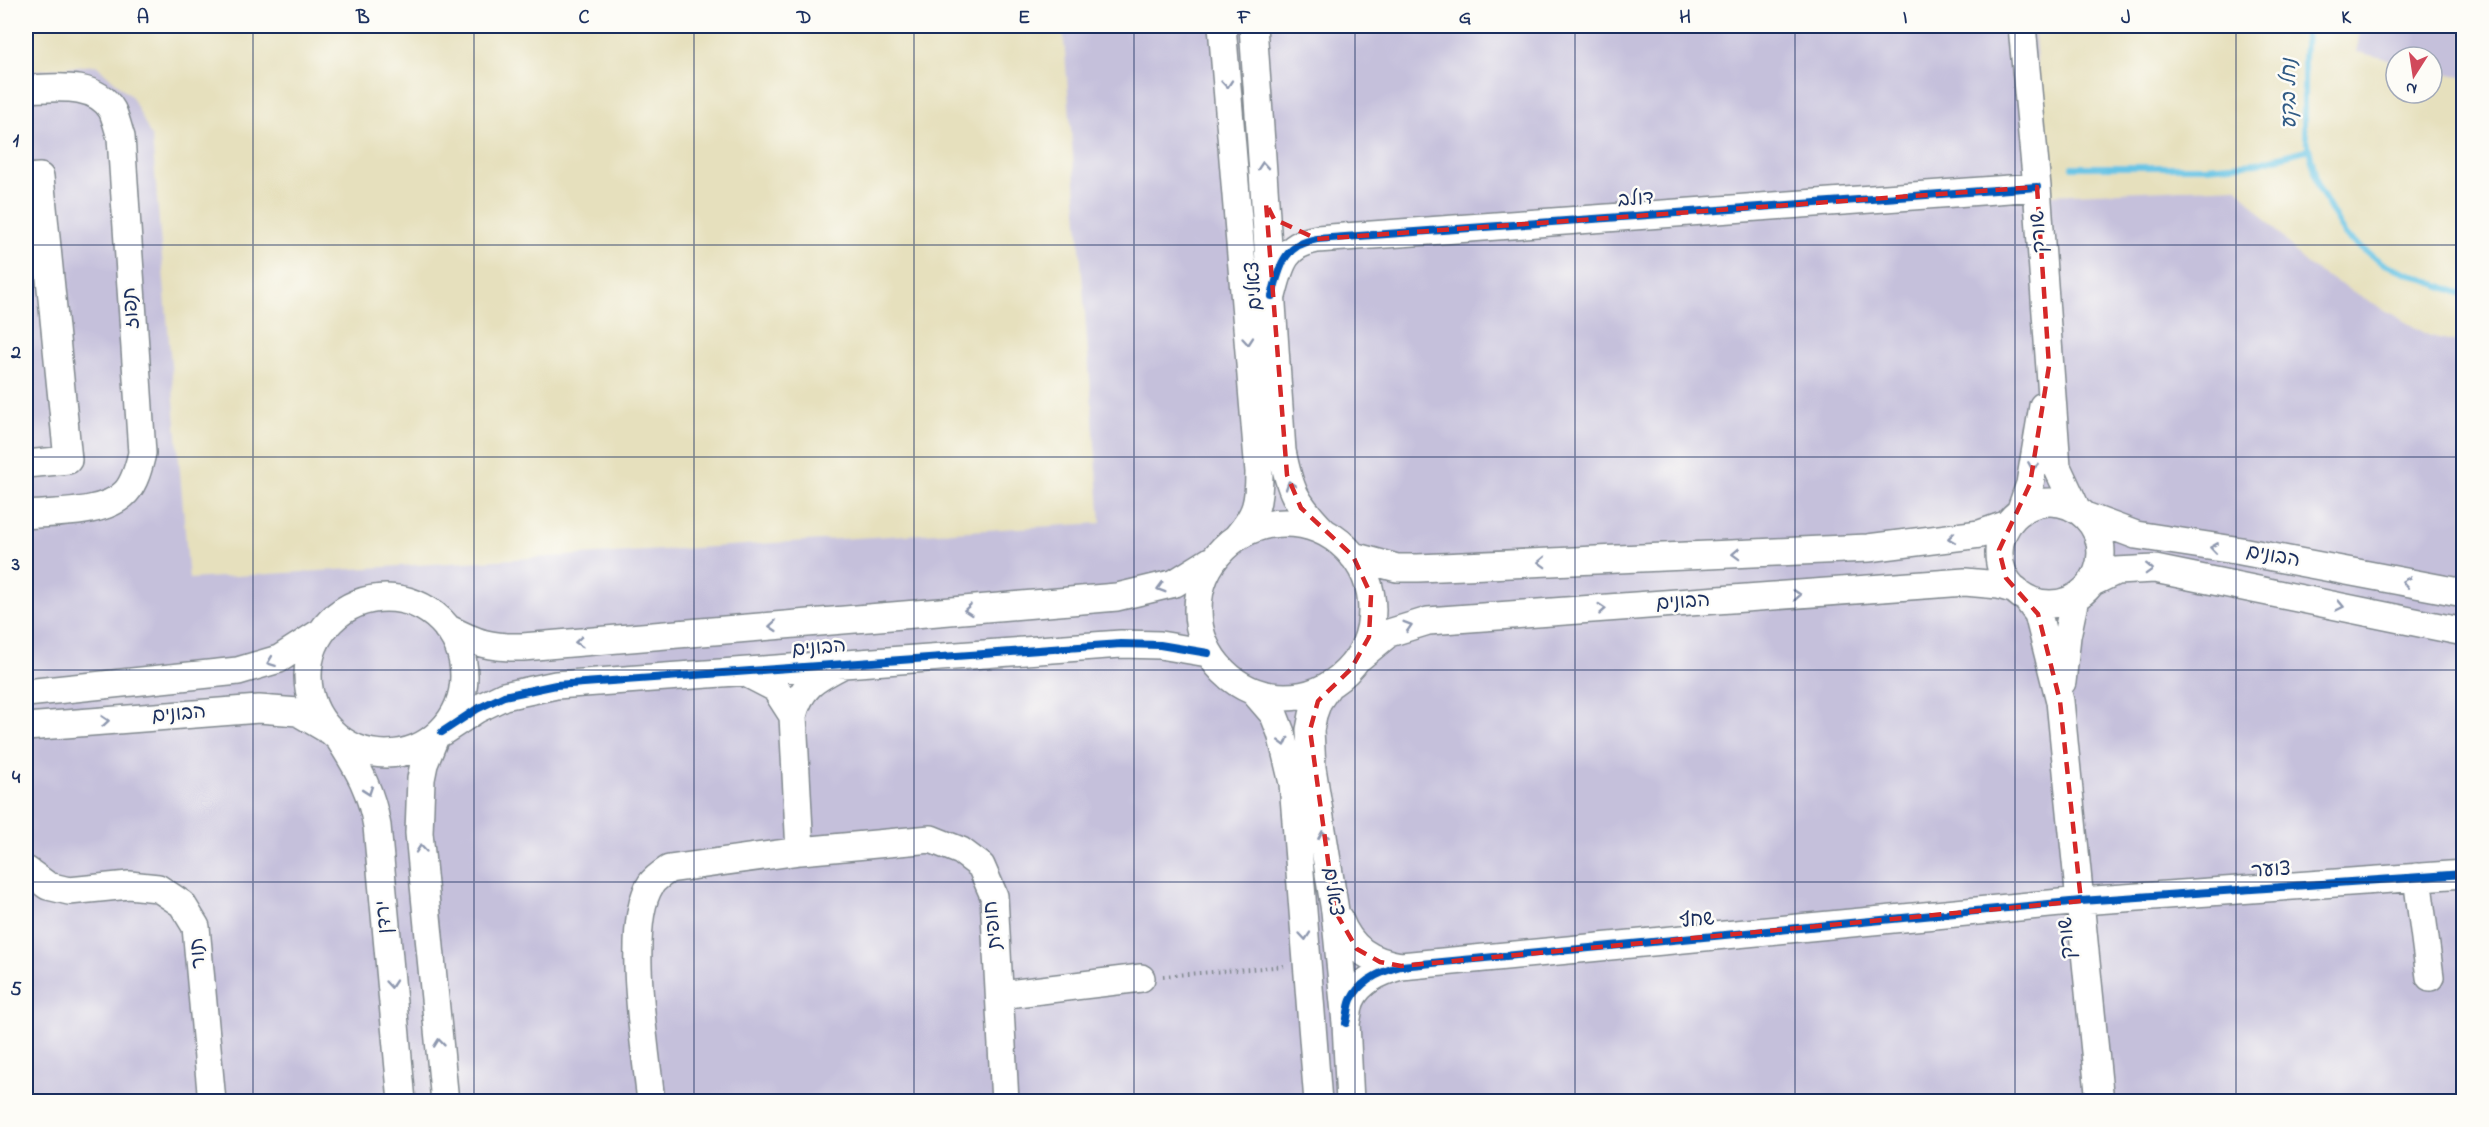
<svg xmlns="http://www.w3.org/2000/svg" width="2489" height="1127" font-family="'Indie Flower','Playpen Sans Hebrew',sans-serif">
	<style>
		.industrial { fill: #c5c0db }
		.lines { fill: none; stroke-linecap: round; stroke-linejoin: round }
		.stream { stroke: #67c4e5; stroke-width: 6 }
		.minor-casing { stroke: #80888e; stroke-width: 30 }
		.path { stroke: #80888e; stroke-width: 4; stroke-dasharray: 1.5 4.5; stroke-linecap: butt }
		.minor { stroke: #fff; stroke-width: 27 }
		.cycleway-casing { stroke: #fdfcf7; stroke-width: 11 }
		.cycleway { stroke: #0057b8; stroke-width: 8 }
		.oneway { stroke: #8d97ae }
		.marked { fill: none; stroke: #d62828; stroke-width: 4.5; stroke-dasharray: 12 8; stroke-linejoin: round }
		.grid { fill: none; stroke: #1b2f5e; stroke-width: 1.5; stroke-opacity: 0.55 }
		.labels { text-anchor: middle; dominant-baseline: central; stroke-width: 5; stroke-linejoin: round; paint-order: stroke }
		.street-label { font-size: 20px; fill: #1b2f5e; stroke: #fdfcf7 }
		.water-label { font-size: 21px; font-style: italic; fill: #325c86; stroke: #fdfcf7 }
		.neatline { fill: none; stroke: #1b2f5e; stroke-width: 2 }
		.grid-label { font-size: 20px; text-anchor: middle; font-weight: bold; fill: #1b2f5e }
	</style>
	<rect width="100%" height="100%" fill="#fdfcf7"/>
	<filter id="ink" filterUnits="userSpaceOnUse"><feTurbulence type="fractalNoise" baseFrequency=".0167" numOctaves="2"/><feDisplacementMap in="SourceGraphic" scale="12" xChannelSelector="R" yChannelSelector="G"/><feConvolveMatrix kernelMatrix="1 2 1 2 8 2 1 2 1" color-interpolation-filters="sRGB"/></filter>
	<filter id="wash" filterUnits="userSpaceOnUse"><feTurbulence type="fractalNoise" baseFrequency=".008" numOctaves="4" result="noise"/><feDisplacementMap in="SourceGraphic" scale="24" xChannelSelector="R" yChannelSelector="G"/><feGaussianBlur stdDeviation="1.35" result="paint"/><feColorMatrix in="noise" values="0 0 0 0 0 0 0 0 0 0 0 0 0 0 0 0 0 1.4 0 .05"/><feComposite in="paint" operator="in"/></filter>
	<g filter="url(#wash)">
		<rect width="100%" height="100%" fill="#e6e0bd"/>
		<!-- industrial -->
		<path class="industrial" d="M1063 26H2034L2048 195 2237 187 2307 265 2430 336 2463 343V1101L43 1102 26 1083V71L96 65 132 97 152 138 189 579 1101 523Z
			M2360 26H2463V77L2432 70V57H2396V61L2357 52Z"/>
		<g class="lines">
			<!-- stream -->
			<path class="stream" d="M2307 26 2304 56V127L2318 187 2346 237 2382 263 2464 295
				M2072 167H2205L2257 163 2309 149"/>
		</g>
	</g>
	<g filter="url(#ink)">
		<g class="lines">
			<!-- minor casing -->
			<g class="minor-casing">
				<path id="minor" d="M1222 26 1259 472C1259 502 1257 514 1237 537
					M1253 26 1282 451C1290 491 1295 502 1323 531
					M2022 26 2037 187 2057 467 2077 510
					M26 89C54 88 95 81 112 110 116 118 118 129 121 137L142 453C139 466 135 482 126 492 105 515 54 512 26 515
					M26 178 40 177 68 460 26 464
					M1272 296C1280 266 1283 245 1317 239L2037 187
					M1999 553a51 51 0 1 1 102 0a51 51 0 1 1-102 0Z
					M2020 512 2030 484 2043 406
					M2085 516 2136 535 2241 551 2464 593
					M1198 610a87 87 0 1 1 174 0a87 87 0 1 1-174 0Z
					M1353 556 1397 568H1418L1868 548 1980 534 2008 524
					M2093 582 2116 571 2155 569 2464 632
					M308 676a78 78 0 1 1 156 0a78 78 0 1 1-156 0Z
					M2026 598 2038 614 2060 701 2100 1102
					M447 628C477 643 489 648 523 647L1117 597 1175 583 1212 560
					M1360 657 1389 633 1428 621 1965 582 1999 585 2016 590
					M840 666C815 679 800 687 793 716L800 851 931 839 961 851 981 866 994 896 1005 1102
					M744 672 775 688 793 716
					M2062 682 2067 636 2075 598
					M1327 688 1318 701 1313 715 1310 730 1312 768 1335 911 1346 1023 1350 1102
					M26 693 238 671 279 659 321 632
					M1255 693 1274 715 1281 733 1293 783 1318 1102
					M26 727 259 709 298 712 327 729
					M442 732 477 709 504 696 556 685 1121 644 1160 645 1208 653
					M435 737 424 764 421 779 419 833 445 1102
					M340 740C359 770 371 791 377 826L402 1102
					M26 870 48 886 69 891 129 885 158 888 182 904 196 927 212 1102
					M2417 877 2430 977
					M1339 919C1351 949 1370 961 1401 966
					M1000 995 1141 978
					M1346 1023C1348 1016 1348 1007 1351 1000 1360 980 1382 971 1401 966L2081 901 2464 874
					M651 1102C646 1050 624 925 651 884 655 878 663 873 669 869L800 851"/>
			</g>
			<!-- path -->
			<path class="path" d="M1163 976 1287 966"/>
			<!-- minor -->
			<use href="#minor" class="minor"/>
			<!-- cycleway casing -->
			<g class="cycleway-casing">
				<path id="cycleway" d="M1272 296C1280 266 1283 245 1317 239L2037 187
					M442 732 477 709 504 696 556 685 1121 644 1160 645 1208 653
					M1346 1023C1348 1016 1348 1007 1351 1000 1360 980 1382 971 1401 966L2081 901 2464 874"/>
			</g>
			<!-- cycleway -->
			<use href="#cycleway" class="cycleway"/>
		</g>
		<!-- one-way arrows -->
		<defs><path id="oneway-chevron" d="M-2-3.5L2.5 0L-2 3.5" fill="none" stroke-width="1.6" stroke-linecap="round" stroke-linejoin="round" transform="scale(1.5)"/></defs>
		<g class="oneway">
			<use href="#oneway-chevron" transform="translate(1227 84) rotate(85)"/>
			<use href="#oneway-chevron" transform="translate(1263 166) rotate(-94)"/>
			<use href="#oneway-chevron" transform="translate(1248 341) rotate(85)"/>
			<use href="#oneway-chevron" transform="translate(2033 466) rotate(99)"/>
			<use href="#oneway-chevron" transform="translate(1290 485) rotate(-108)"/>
			<use href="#oneway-chevron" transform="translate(1952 538) rotate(173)"/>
			<use href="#oneway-chevron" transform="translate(2214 548) rotate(-172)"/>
			<use href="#oneway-chevron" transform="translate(1736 554) rotate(178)"/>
			<use href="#oneway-chevron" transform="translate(1542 562) rotate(178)"/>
			<use href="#oneway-chevron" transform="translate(2149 569) rotate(2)"/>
			<use href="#oneway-chevron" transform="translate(2406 582) rotate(-169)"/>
			<use href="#oneway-chevron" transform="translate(1161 588) rotate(164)"/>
			<use href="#oneway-chevron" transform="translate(1797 595) rotate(-4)"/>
			<use href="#oneway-chevron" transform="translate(2340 606) rotate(12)"/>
			<use href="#oneway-chevron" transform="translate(1602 609) rotate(-4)"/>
			<use href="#oneway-chevron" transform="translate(968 610) rotate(175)"/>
			<use href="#oneway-chevron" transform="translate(773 626) rotate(175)"/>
			<use href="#oneway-chevron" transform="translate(1408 626) rotate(-17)"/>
			<use href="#oneway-chevron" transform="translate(579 642) rotate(175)"/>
			<use href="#oneway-chevron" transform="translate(271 662) rotate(159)"/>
			<use href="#oneway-chevron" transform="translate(105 721) rotate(-5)"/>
			<use href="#oneway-chevron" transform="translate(1284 742) rotate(75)"/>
			<use href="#oneway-chevron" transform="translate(368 791) rotate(71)"/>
			<use href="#oneway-chevron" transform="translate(1323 835) rotate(-99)"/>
			<use href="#oneway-chevron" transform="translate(421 849) rotate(-95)"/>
			<use href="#oneway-chevron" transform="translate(1305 936) rotate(85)"/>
			<use href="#oneway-chevron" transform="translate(391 984) rotate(85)"/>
			<use href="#oneway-chevron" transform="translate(439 1043) rotate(-96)"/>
		</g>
	</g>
	<!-- marked area -->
	<path class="marked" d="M2037 187 2049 366 2030 484 1999 550 2006 578 2038 614 2060 701 2081 901 1401 966 1380 962 1357 949 1335 911 1310 730 1318 701 1351 669 1369 637 1371 595 1353 556 1301 508 1287 475 1266 203 1274 219 1317 239Z"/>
	<!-- grid -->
	<path class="grid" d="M253 26V1102M474 26V1102M694 26V1102M914 26V1102M1134 26V1102M1355 26V1102M1575 26V1102M1795 26V1102M2015 26V1102M2236 26V1102M26 245H2464M26 457H2464M26 670H2464M26 882H2464"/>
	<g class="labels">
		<!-- street labels -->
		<g class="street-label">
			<text transform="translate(1636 200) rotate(-4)">דולב</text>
			<text transform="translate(2040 232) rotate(-94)">שורק</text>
			<text transform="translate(1255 286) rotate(-94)">צאלים</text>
			<text transform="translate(132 308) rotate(-94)">תפוז</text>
			<text transform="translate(2273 557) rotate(10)">הבונים</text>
			<text transform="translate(1683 603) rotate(-4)">הבונים</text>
			<text transform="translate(819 649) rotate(-5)">הבונים</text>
			<text transform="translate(179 715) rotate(-5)">הבונים</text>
			<text transform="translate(2271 871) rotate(-4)">צוער</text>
			<text transform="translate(1332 892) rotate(82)">צאלים</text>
			<text transform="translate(385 917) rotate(-95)">ירדן</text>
			<text transform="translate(1697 921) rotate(-5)">שחף</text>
			<text transform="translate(994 925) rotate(-96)">חופית</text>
			<text transform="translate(2068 938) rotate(-95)">שורק</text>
			<text transform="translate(199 953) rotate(-95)">תור</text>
		</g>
		<!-- water labels -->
		<g class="water-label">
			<text transform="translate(2290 94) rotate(-90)">נחל בקע</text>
		</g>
	</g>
	<!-- margin -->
	<rect width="2489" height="1127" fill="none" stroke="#fdfcf7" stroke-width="66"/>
	<!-- north arrow -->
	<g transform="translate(2414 75) rotate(192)"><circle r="28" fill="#fdfcf7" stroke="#a3aaba" stroke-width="1.5"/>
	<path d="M0-4.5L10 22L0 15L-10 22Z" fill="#d1495b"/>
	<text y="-9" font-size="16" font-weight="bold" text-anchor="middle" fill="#1b2f5e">N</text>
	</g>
	<rect x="33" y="33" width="2423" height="1061" class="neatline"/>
	<g class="grid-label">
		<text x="143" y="23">A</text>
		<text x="363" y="23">B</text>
		<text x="584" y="23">C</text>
		<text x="804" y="23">D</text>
		<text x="1024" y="23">E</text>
		<text x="1244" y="23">F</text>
		<text x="1465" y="23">G</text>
		<text x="1685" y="23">H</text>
		<text x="1905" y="23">I</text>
		<text x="2126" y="23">J</text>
		<text x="2346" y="23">K</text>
		<text x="16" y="146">1</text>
		<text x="16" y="358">2</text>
		<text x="16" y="570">3</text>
		<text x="16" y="783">4</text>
		<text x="16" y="995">5</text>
	</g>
</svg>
